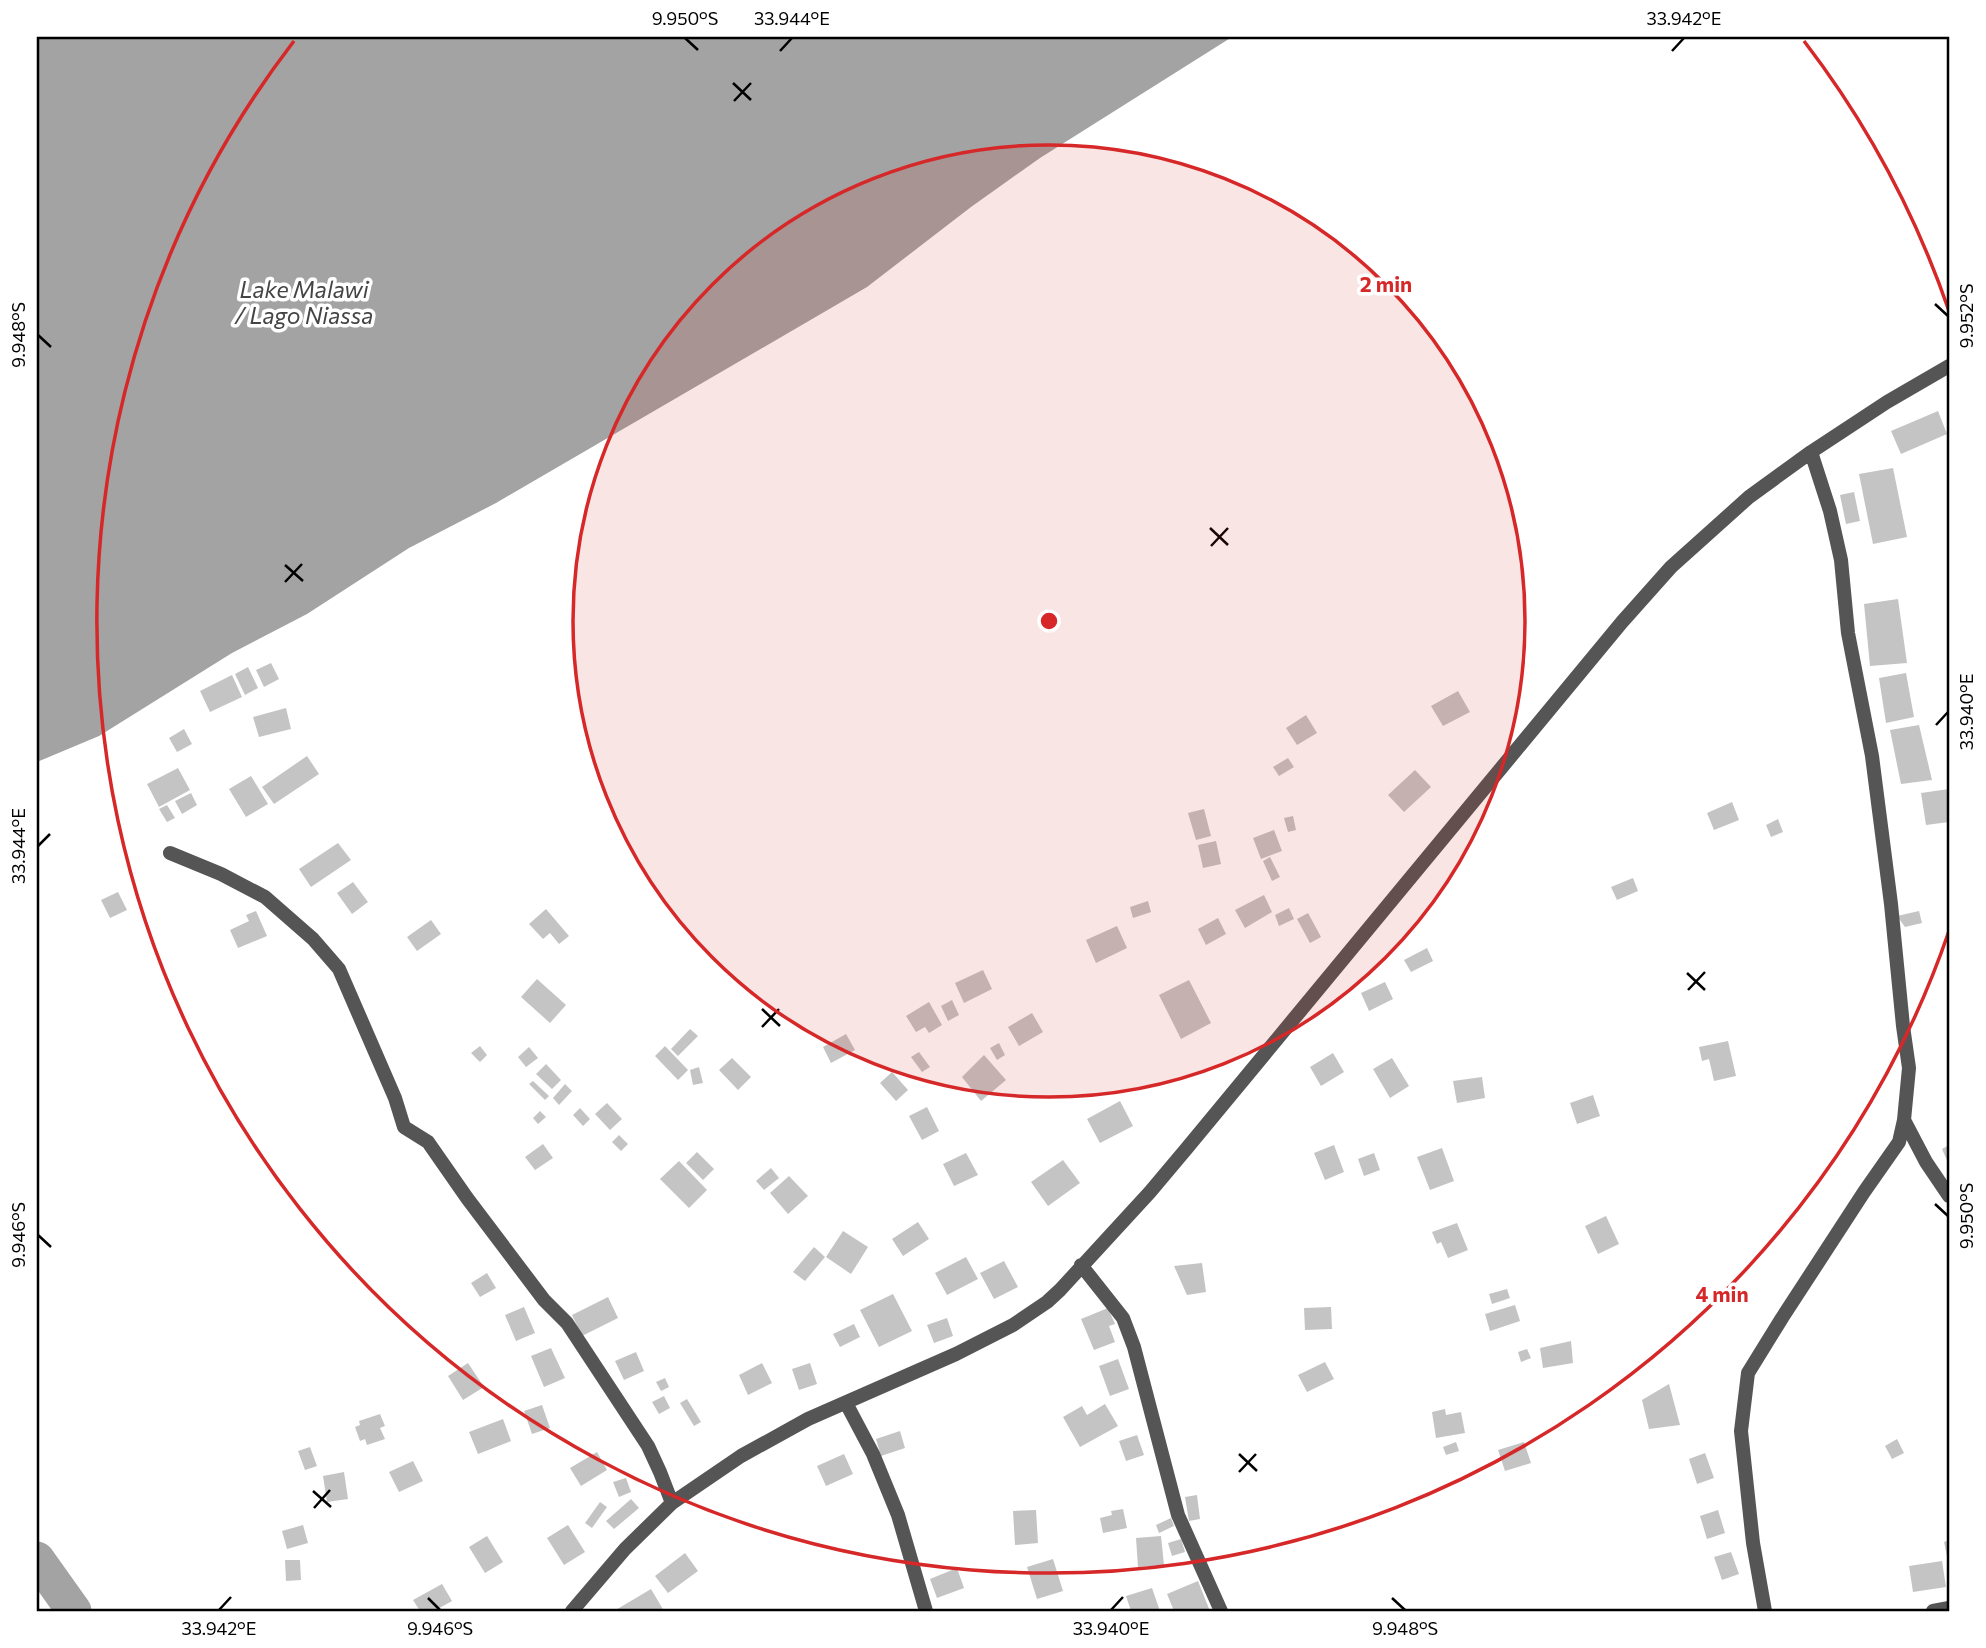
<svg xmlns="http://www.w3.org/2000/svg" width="1986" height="1648" font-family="Commissioner,sans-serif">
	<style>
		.water { fill: #a3a3a3 }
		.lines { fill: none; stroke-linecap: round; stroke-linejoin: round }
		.river { stroke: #a3a3a3; stroke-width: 35 }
		.building { fill: #c4c4c4 }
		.minor { stroke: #555; stroke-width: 14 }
		.ticks { fill: none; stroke: #000; stroke-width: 2.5 }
		.ring { fill: none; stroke: #d62828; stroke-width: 3.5 }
		.labels { text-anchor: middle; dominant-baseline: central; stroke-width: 7; stroke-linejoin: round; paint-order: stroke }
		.water-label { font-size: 23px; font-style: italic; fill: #444; stroke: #fff }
		.centre { fill: #d62828; stroke: #fff; stroke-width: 3.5 }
		.ring-label { font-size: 21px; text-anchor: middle; font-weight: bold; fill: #d62828; stroke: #fff; stroke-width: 7; stroke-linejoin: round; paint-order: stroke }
		.neatline { fill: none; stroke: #000; stroke-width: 2.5 }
		.ticks-label { font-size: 18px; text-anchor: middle; fill: #000 }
	</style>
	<rect width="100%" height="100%" fill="#fff"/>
	<!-- water -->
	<path class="water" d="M37 37H1232L1040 158 971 207 867 287 496 503 409 548 307 614 232 653 99 736 37 762Z"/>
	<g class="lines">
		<!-- river -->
		<path class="river" d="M37 1559 74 1611"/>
	</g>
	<!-- building -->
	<path class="building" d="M1938 411 1947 434 1901 454 1891 431Z
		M1893 468 1907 537 1873 544 1859 474Z
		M1854 492 1860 521 1846 524 1840 495Z
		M1898 599 1907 663 1870 666 1864 604Z
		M271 663 279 679 264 687 256 670Z
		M248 667 258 688 245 695 235 674Z
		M1906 673 1914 717 1886 723 1879 678Z
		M232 675 242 697 210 712 200 691Z
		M1458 691 1470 712 1443 726 1431 706Z
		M286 708 291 729 259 737 253 717Z
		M1306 715 1317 733 1297 745 1286 728Z
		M1919 725 1932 780 1901 784 1890 730Z
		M184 729 192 744 177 752 169 738Z
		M307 756 319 774 274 804 262 787Z
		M1288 758 1294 767 1279 776 1273 767Z
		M178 768 190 790 159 807 147 784Z
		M1415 770 1431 787 1404 812 1388 795Z
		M251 776 268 804 246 817 229 789Z
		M1949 789V822L1926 825 1921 793Z
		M191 793 197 805 182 814 175 801Z
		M1732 802 1739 820 1714 830 1707 813Z
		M167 805 175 818 167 822 159 809Z
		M1204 809 1211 836 1196 840 1188 813Z
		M1293 816 1296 830 1288 832 1284 818Z
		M1778 819 1783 832 1771 837 1766 825Z
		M1274 830 1282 851 1261 859 1253 838Z
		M1216 841 1221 864 1203 868 1198 845Z
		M338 843 351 860 311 887 299 869Z
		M1270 857 1280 877 1272 881 1263 861Z
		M1633 878 1638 891 1617 900 1611 887Z
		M353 882 368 902 352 914 337 893Z
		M118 892 127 910 110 918 101 900Z
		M1264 895 1272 912 1245 928 1235 910Z
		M1148 901 1151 912 1133 918 1130 907Z
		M1289 908 1294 919 1279 926 1275 915Z
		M546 909 569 936 559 944 550 933 543 939 529 924Z
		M256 911 267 936 238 948 230 930 249 921 246 915Z
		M1919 911 1922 923 1905 927 1897 916Z
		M1308 913 1321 937 1310 943 1297 919Z
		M1218 918 1226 934 1206 945 1198 929Z
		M431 920 441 934 417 951 407 937Z
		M1117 926 1127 948 1096 963 1086 940Z
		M1427 948 1433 961 1411 972 1404 960Z
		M983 970 992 989 964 1003 955 983Z
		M537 979 566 1005 550 1023 521 997Z
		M1189 980 1211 1023 1181 1039 1159 995Z
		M1385 982 1393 999 1369 1011 1361 993Z
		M952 1000 959 1015 948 1021 941 1006Z
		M929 1002 942 1025 929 1033 925 1027 916 1032 906 1016Z
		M1032 1013 1043 1032 1019 1046 1008 1027Z
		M690 1029 698 1036 678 1056 671 1049Z
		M846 1034 855 1050 831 1063 823 1047Z
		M1728 1041 1736 1076 1714 1081 1709 1059 1702 1061 1699 1047Z
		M999 1043 1005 1055 997 1060 990 1048Z
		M480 1046 487 1055 480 1062 471 1053Z
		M665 1046 688 1070 678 1080 655 1056Z
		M529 1047 538 1058 526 1067 518 1057Z
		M919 1052 930 1067 922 1072 911 1057Z
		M1333 1053 1344 1072 1321 1086 1310 1067Z
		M984 1055 1006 1080 981 1101 962 1077Z
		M732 1058 751 1077 738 1090 719 1070Z
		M1392 1058 1409 1086 1390 1098 1373 1069Z
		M546 1064 561 1080 552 1089 536 1074Z
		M699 1067 703 1083 693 1085 690 1070Z
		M892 1072 908 1090 896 1101 880 1083Z
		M1482 1077 1485 1098 1457 1103 1453 1081Z
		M533 1081 549 1096 545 1100 529 1084Z
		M565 1084 572 1091 559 1105 553 1098Z
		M1593 1095 1600 1116 1577 1124 1570 1103Z
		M1120 1101 1133 1126 1100 1143 1087 1119Z
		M607 1103 622 1119 610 1130 595 1114Z
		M927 1107 939 1131 922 1140 909 1116Z
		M580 1108 590 1119 583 1126 573 1115Z
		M540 1111 546 1117 538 1124 533 1118Z
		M619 1135 628 1144 621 1151 612 1142Z
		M543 1144 553 1158 535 1170 525 1157Z
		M1334 1145 1344 1172 1325 1180 1314 1153Z
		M1949 1145V1165L1942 1149Z
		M1442 1148 1454 1181 1430 1190 1417 1157Z
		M697 1152 714 1169 703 1180 686 1163Z
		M966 1153 978 1175 954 1186 943 1164Z
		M1374 1153 1380 1170 1364 1176 1358 1159Z
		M1063 1160 1080 1183 1048 1206 1031 1182Z
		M679 1161 707 1190 689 1208 660 1179Z
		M771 1168 779 1178 764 1190 756 1181Z
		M789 1176 808 1196 788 1214 770 1193Z
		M1606 1216 1619 1244 1598 1254 1585 1226Z
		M918 1222 929 1239 903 1256 892 1239Z
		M1457 1223 1468 1250 1448 1258 1441 1242 1437 1244 1432 1232Z
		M843 1231 868 1247 851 1274 826 1257Z
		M814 1247 825 1257 805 1281 793 1272Z
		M966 1257 978 1279 947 1295 935 1273Z
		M1004 1261 1018 1287 994 1299 980 1273Z
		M1202 1263 1206 1292 1187 1295 1174 1266Z
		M487 1273 496 1288 480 1297 471 1283Z
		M1507 1289 1510 1298 1492 1304 1489 1294Z
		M893 1294 912 1331 879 1347 860 1310Z
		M608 1297 618 1318 582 1336 572 1315Z
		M1515 1305 1520 1321 1490 1331 1485 1314Z
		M524 1307 535 1333 516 1341 505 1315Z
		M1331 1307 1332 1329 1305 1330 1304 1308Z
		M1108 1308 1115 1324 1109 1326 1115 1342 1094 1350 1081 1319Z
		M947 1318 953 1336 934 1343 927 1325Z
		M854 1324 860 1337 840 1347 833 1334Z
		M1571 1341 1573 1363 1543 1368 1540 1348Z
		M551 1348 565 1378 544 1387 531 1356Z
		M1527 1349 1531 1358 1521 1362 1518 1352Z
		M636 1352 644 1371 624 1380 615 1361Z
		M1118 1359 1129 1389 1110 1396 1099 1366Z
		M1325 1362 1334 1379 1307 1392 1298 1375Z
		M468 1363 484 1387 463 1400 448 1376Z
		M762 1363 772 1383 748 1395 739 1375Z
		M810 1363 817 1384 799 1390 792 1369Z
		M665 1378 669 1387 661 1391 656 1382Z
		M1669 1384 1680 1425 1649 1429 1642 1400Z
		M664 1396 670 1408 659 1414 652 1402Z
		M687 1399 701 1422 694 1426 680 1403Z
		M1105 1404 1118 1426 1080 1447 1063 1417 1082 1406 1087 1415Z
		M542 1405 550 1428 532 1434 524 1411Z
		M1445 1409 1446 1415 1461 1412 1465 1433 1436 1438 1432 1412Z
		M380 1414 385 1426 380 1428 385 1439 367 1445 365 1439 360 1441 355 1427 360 1425 359 1421Z
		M503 1419 511 1441 478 1454 469 1432Z
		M900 1431 905 1448 881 1456 876 1439Z
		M1137 1435 1144 1455 1126 1461 1119 1441Z
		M1897 1439 1904 1453 1892 1459 1885 1446Z
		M1456 1442 1459 1451 1446 1455 1443 1447Z
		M1524 1442 1531 1463 1505 1471 1498 1450Z
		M310 1447 317 1466 305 1470 298 1451Z
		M597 1452 607 1470 581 1486 570 1468Z
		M1705 1453 1714 1478 1697 1484 1689 1459Z
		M844 1454 853 1474 826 1486 817 1466Z
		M413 1461 423 1481 399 1492 389 1472Z
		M344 1472 348 1499 327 1502 323 1476Z
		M626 1478 631 1492 619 1497 613 1482Z
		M1197 1495 1200 1519 1189 1521 1185 1497Z
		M631 1499 639 1508 614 1529 606 1521Z
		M600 1502 607 1507 592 1528 585 1523Z
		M1123 1509 1127 1528 1103 1533 1100 1518 1112 1515 1111 1511Z
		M1036 1510 1038 1543 1015 1545 1013 1511Z
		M1718 1510 1725 1533 1707 1539 1700 1516Z
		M1171 1518 1174 1526 1159 1533 1156 1525Z
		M303 1525 308 1543 287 1549 282 1531Z
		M568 1525 585 1552 564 1565 547 1538Z
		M487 1536 503 1562 485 1573 469 1547Z
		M1161 1536 1164 1565 1138 1567 1136 1538Z
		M1181 1539 1185 1552 1172 1556 1168 1543Z
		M1949 1540V1561H1948L1944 1542Z
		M1731 1552 1739 1574 1722 1580 1714 1557Z
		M685 1553 698 1571 668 1593 655 1576Z
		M1053 1559 1063 1591 1037 1599 1027 1567Z
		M285 1560H300L301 1580 286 1581Z
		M1942 1561 1946 1587 1913 1592 1909 1566Z
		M957 1568 964 1588 937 1598 930 1579Z
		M1198 1581 1210 1611H1174L1167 1594Z
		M442 1584 452 1601 434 1611H420L413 1600Z
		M1152 1588 1160 1611H1131L1126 1596Z
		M651 1589 664 1611H614Z"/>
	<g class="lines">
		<!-- minor -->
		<path class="minor" d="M170 853 221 874 265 897 313 939 339 969 395 1098 404 1127 428 1142 467 1198 544 1300 567 1323 648 1446 660 1472 672 1503
			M1904 1120 1926 1162 1949 1196
			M1081 1265 1123 1318 1134 1347 1178 1515 1221 1611
			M846 1403 873 1454 898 1515 926 1611
			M572 1611 625 1549 672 1503 741 1456 808 1419 956 1354 1013 1325 1047 1302 1060 1290 1150 1192 1187 1148 1622 622 1671 567 1749 497 1811 452 1887 402 1949 366
			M1765 1611 1753 1543 1741 1431 1748 1373 1782 1318 1864 1192 1899 1142 1904 1120 1909 1068 1903 1026 1891 904 1872 756 1848 633 1841 560 1830 511 1811 452
			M1933 1611 1949 1608"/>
	</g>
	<!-- ticks -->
	<path class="ticks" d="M685 38 698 50M780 51 792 38M1672 51 1684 38M733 83 751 100M734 101 751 83M1935 304 1948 316M38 335 51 347M1210 528 1228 545M1211 546 1228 528M285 565 303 581M285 582 302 564M1936 725 1948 712M38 846 50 834M1687 973 1705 990M1688 990 1705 972M762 1009 780 1026M762 1027 779 1009M1935 1204 1948 1216M38 1235 51 1247M1239 1454 1257 1471M1239 1472 1256 1454M313 1491 331 1507M314 1508 330 1490M428 1598 440 1610M1392 1598 1405 1610M219 1610 231 1597M1111 1610 1123 1597"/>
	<!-- distance rings -->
	<circle cx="1049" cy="621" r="476" fill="#d62828" fill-opacity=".12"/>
	<g class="ring">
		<circle cx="1049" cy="621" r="476"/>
		<path d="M1949 931A952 952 0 1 1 294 41M1804 41A952 952 0 0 1 1949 311"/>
	</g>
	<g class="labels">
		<!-- water labels -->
		<g class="water-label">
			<text x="304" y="289">Lake Malawi<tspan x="304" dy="26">/ Lago Niassa</tspan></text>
		</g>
	</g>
	<circle cx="1049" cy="621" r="10" class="centre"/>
	<g class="ring-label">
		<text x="1386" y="292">2 min</text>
		<text x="1722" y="1302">4 min</text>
	</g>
	<!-- border -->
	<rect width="1986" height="1648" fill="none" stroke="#ffffff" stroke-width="77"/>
	<rect x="38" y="38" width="1910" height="1572" class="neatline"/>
	<g class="ticks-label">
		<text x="685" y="25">9.950°S</text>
		<text x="792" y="25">33.944°E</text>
		<text x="1684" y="25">33.942°E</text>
		<text transform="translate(1967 316) rotate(-90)" y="6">9.952°S</text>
		<text transform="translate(19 335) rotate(-90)" y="6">9.948°S</text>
		<text transform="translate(1967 712) rotate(-90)" y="6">33.940°E</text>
		<text transform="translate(19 846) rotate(-90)" y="6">33.944°E</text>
		<text transform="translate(1967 1216) rotate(-90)" y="6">9.950°S</text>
		<text transform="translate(19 1235) rotate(-90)" y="6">9.946°S</text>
		<text x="219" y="1635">33.942°E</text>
		<text x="440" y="1635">9.946°S</text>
		<text x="1111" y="1635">33.940°E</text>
		<text x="1405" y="1635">9.948°S</text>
	</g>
</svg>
